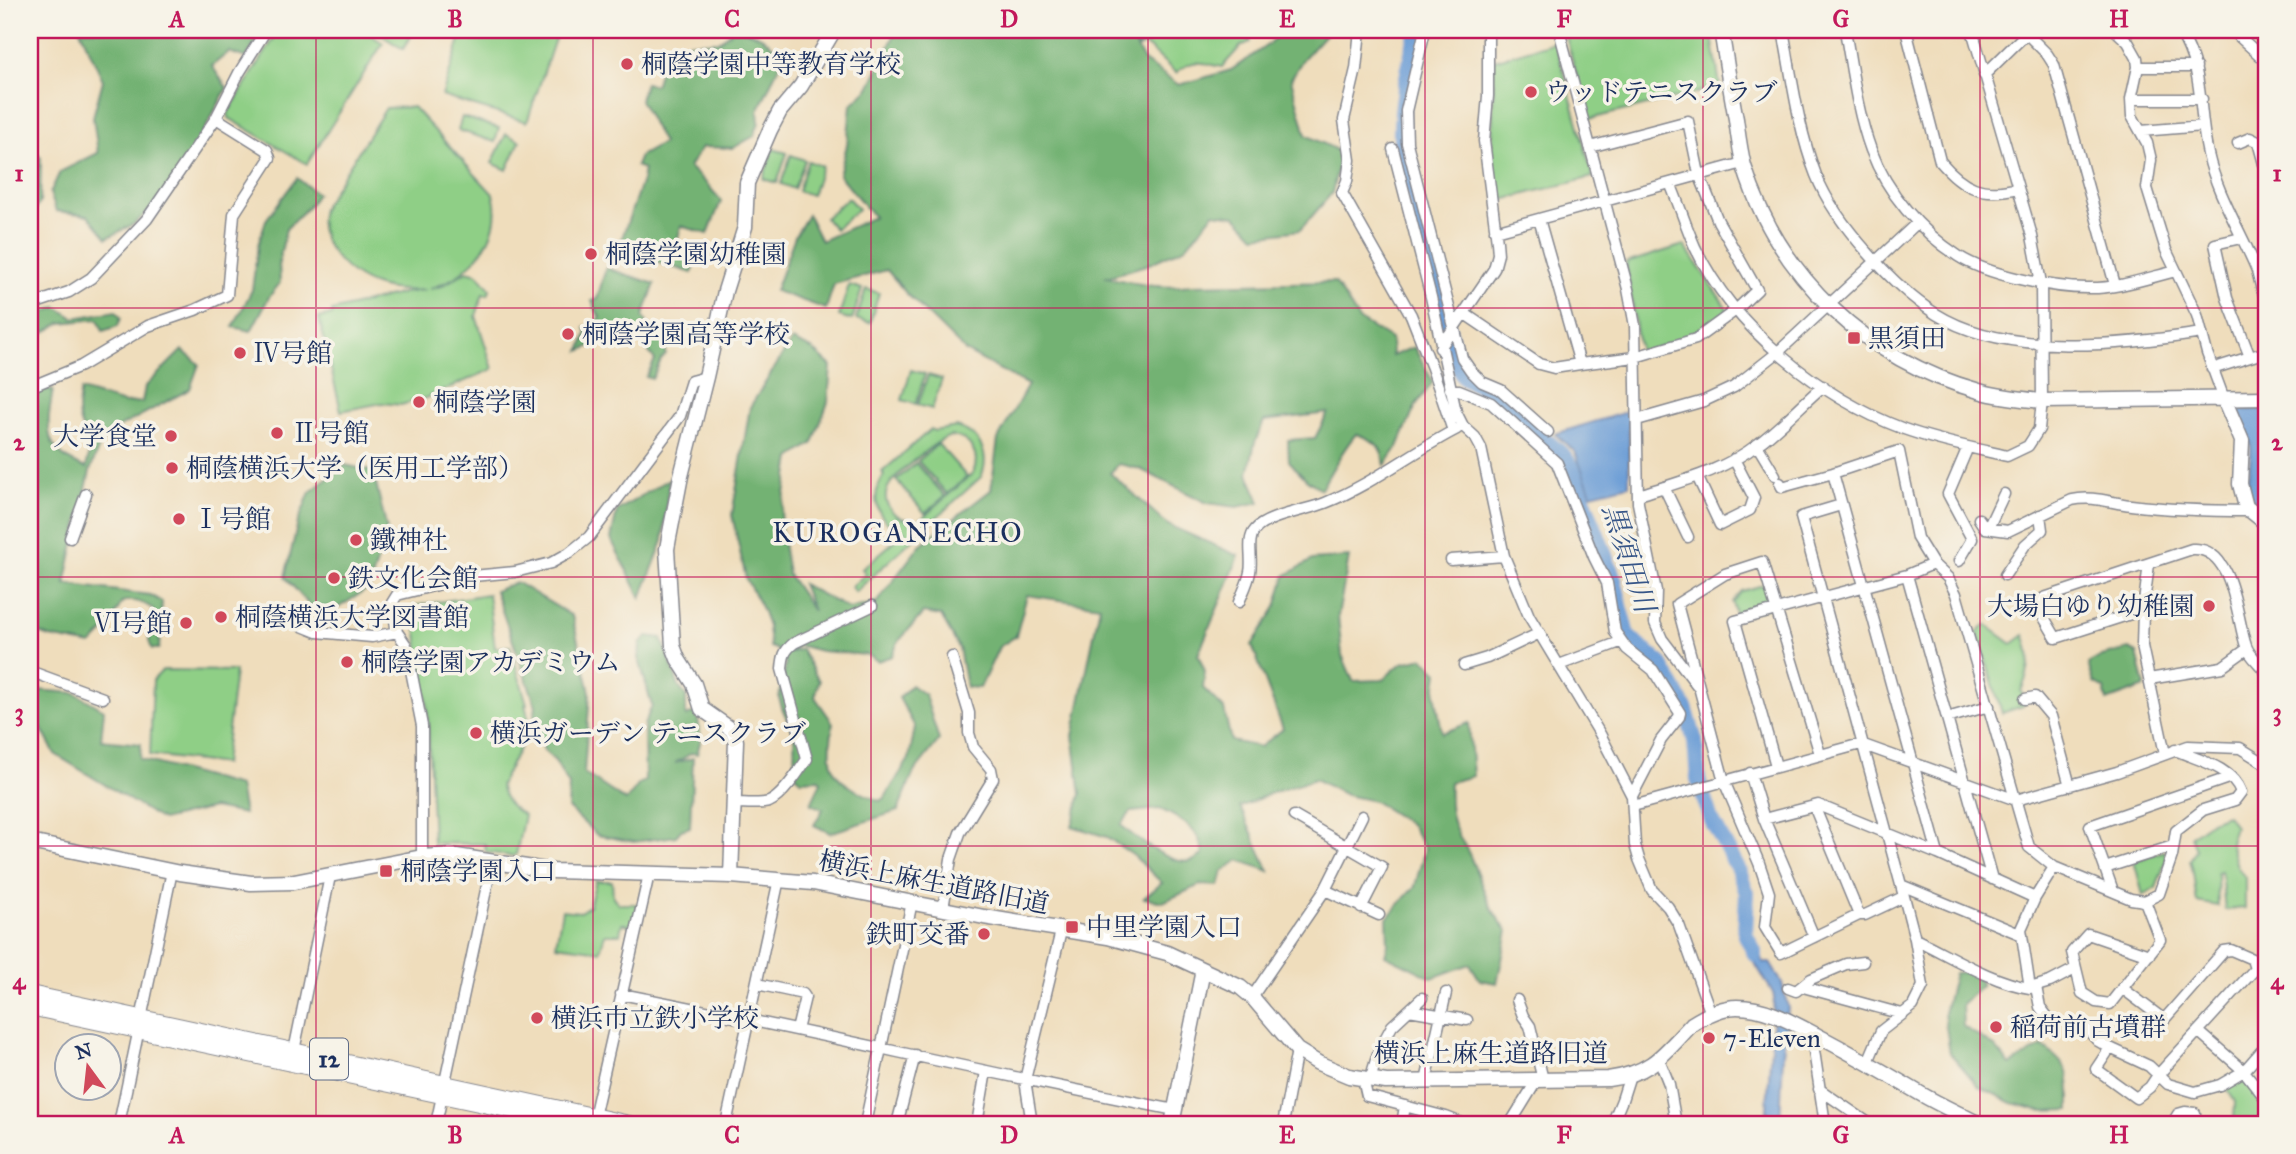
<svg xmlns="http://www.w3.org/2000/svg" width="2296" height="1154" font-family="'IM FELL Great Primer','Noto Serif JP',serif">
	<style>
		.green { fill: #8fcf86; stroke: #557f72; stroke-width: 2; fill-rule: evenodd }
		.forest { fill: #73b273; stroke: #477068; stroke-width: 2; fill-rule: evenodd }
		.water { fill: #6c9dd6; stroke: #44669a; stroke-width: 2 }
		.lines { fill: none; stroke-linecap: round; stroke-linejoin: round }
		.river { stroke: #6c9dd6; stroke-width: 16 }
		.street-casing { stroke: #85868d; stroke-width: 13 }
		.secondary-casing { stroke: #85868d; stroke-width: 17 }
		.primary-casing { stroke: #85868d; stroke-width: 18 }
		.street { stroke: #fff; stroke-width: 10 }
		.secondary { stroke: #fff; stroke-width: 14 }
		.primary { stroke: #fff; stroke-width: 16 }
		.grid { fill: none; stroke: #c2185b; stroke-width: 2; stroke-opacity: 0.55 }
		.poi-dot { fill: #d1495b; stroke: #f7f3e8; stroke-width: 2.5 }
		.labels { text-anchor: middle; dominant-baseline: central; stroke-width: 7; stroke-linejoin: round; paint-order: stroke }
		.shield { fill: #f7f3e8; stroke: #5d6a87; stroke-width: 2 }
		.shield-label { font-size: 24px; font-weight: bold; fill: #1b2f5e }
		.poi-label { font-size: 26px; fill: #1b2f5e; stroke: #f7f3e8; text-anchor: start }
		.street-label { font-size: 26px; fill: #1b2f5e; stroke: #f7f3e8 }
		.neighbourhood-label { font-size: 28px; letter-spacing: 2px; fill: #1b2f5e; stroke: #f7f3e8 }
		.water-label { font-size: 28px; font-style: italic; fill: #375688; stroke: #f7f3e8 }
		.neatline { fill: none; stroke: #c2185b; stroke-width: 2.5 }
		.grid-label { font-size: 23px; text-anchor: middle; font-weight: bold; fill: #c2185b }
	</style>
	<rect width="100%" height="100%" fill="#f7f3e8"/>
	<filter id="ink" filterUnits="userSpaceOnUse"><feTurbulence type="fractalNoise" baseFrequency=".0143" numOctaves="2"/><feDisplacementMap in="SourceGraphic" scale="14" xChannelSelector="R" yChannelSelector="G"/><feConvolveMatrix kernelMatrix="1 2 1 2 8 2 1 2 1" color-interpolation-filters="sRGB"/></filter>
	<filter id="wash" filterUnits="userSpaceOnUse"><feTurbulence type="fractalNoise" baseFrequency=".00686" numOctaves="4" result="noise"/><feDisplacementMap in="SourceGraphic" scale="28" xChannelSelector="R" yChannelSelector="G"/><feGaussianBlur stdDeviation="1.57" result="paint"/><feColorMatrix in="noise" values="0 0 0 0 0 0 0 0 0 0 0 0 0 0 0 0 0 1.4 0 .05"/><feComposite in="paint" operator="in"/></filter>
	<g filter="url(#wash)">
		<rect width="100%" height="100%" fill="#efddbc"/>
		<!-- green -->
		<path class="green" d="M279 30H363L383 43 307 164 229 118 228 113Z
			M373 30H415L403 49Z
			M463 30H558L527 122 442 96Z
			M1132 30H1246L1250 42 1241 46 1222 67C1199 63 1195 57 1176 73L1148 47 1143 45 1139 48Z
			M1564 30H1711L1720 85 1693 94 1589 119Z
			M1555 42 1593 177 1498 201 1492 155 1494 60Z
			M413 107 493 194C503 228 482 258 455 277 447 282 438 285 430 289L442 286 467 271 478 274 490 289 488 295 483 294 476 316 493 369 426 398 401 405 382 403 341 411 319 318 332 315V311L403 293 425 290C408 291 391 291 375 285 346 275 313 241 322 209L386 108Z
			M462 117 499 128 495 142 458 130Z
			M506 134 520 141 507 170 492 163Z
			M773 149 787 153 777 183 763 179Z
			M791 155 805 160 794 189 781 184Z
			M808 161 822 166 812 195 798 191Z
			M848 198 858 209 835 229 825 218Z
			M1684 245 1728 310 1692 336 1640 353 1626 263Z
			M849 285 862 289 852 320 839 316Z
			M866 289 879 293 870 323 856 319Z
			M911 370 925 374 916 404 902 400Z
			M928 375 942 379 932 409 918 405Z
			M956 427C980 433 991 455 981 477L855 592 851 587 866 574 862 569 905 532C878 524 868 499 884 475L882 472 931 429 934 431ZM951 436C971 438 981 455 973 473L920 520C900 524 876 505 890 484 898 472 938 439 951 436Z
			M938 444 967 477 947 494 918 461Z
			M916 463 945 496 925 513 896 480Z
			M1767 584 1772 603 1769 607 1736 617 1732 602 1742 591Z
			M488 594 495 648 510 646 527 704 525 705 529 720 521 745 500 785C505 801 509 807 524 815L516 855 510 856 486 852 485 844 433 843 427 702 413 606Z
			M1986 625 2012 644 2024 635C2033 655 2030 670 2021 691L2026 701 2023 706 2002 713 1977 632Z
			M163 670 235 671 224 764 150 755 153 680Z
			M2227 815 2235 826 2230 843 2237 866 2245 878V908L2225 910 2221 871 2217 872 2218 906 2197 902C2194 887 2195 874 2190 860L2196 850 2191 836 2211 821Z
			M2164 851 2167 857 2156 888 2143 895 2134 861Z
			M596 881H612L613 897 619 904H638L631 926 622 923 620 934H605L600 951 556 945 562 910 580 912 589 906Z
			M2245 1081 2266 1107V1124H2247L2234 1119 2235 1102 2225 1086Z"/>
		<!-- forest -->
		<path class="forest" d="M80 30H257L262 33 246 58 229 52 212 66 227 88 173 189 134 224 107 238 88 215 56 211 50 193 60 172 98 153 93 117 103 80Z
			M733 30C755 30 770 40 783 57L758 111 759 122 754 136 733 148 702 147 689 167 707 184 721 201 708 234 681 226 674 255 697 261 692 273 618 250 642 180 644 169 636 166 640 156 663 143 640 100 645 83 653 85 656 83 664 55 686 43 719 41Z
			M897 30H1127L1144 61 1179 85 1231 70 1269 44 1285 30H1329L1303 59 1291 79 1306 135 1341 152 1332 193 1300 230 1255 236 1236 216 1214 213 1186 247 1149 264 1107 277C1134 283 1161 290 1189 285L1335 282 1359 320 1391 339 1392 356 1414 347 1433 382 1416 405 1398 447 1385 465C1381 444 1376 441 1356 434 1342 450 1332 470 1321 489L1307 480 1289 461 1288 440 1315 438 1328 413 1264 421 1255 442 1248 474 1260 502 1237 507 1207 503 1140 469 1119 464 1110 473 1168 525 1239 556 1198 655 1205 671 1203 688 1224 709 1231 741 1260 747 1283 729 1252 645 1276 607 1285 576 1312 560 1349 557 1338 616 1342 655 1353 681 1382 680 1402 663 1423 658 1438 672 1435 693 1442 733 1469 723 1473 776 1450 782C1449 797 1449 811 1454 825 1457 835 1465 844 1469 854 1481 880 1488 910 1508 931L1497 983 1480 980 1470 964 1432 978 1385 955 1388 944 1387 918 1415 886 1425 849 1411 825 1374 801 1346 795 1315 779 1269 794 1240 807 1269 871 1239 860 1223 871 1219 886 1200 885 1163 902 1144 898 1162 883 1134 856 1107 837 1072 826 1081 794 1073 736 1100 606 1027 595 1016 636 999 647 980 688 966 687 959 648 941 616 923 613 898 642 892 656 878 661 867 655 821 651 798 645 789 653 801 649 819 681 815 697 833 723C826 776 832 779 879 801L884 799 909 759 915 727 899 698 911 685 925 695 939 740 914 772 898 811 830 833 814 825 823 809 811 804 821 782 819 779 801 780 795 774 794 734 783 710 779 698 786 664 776 649 770 647 768 627 762 609 746 579 732 515 750 407 792 340 812 349 831 366 828 402 813 443 791 458 780 524 788 574 813 611 802 584 849 609 877 602 920 545 991 490 998 439 1028 385 965 351 906 293 887 270 834 284 826 309 775 291 795 236 808 215 821 241 874 217 839 175 847 145 851 105 869 88ZM1160 809C1181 819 1201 829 1203 855 1199 857 1196 859 1192 861 1173 867 1135 838 1121 825L1131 812Z
			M30 147 41 158 40 203 30 217Z
			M297 178 317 194 308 207 286 229 279 262 280 283 269 297 251 331 233 327 252 290 258 245 266 220Z
			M606 268 655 284 643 316 647 323 669 343 666 347V354L661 360 652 379 646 377 655 360 631 329 580 351 587 333 585 328 600 318 592 301 597 299Z
			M57 307 74 318 116 311 121 318 118 326 103 331 98 319 61 323 30 341V318Z
			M182 350 199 364 190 389 110 432 100 444 90 471 65 584 150 595 162 602 159 649H152L149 641 153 609C143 602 134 599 122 602L108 628 91 645 50 637 30 630V386L53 390C46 429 42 452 86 468L91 445C78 423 75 414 81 390L124 403 142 402 145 387Z
			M345 465 373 471 387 530 369 588 336 609 309 605 285 577 298 522 310 492Z
			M669 479 663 541 641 598 611 539 617 511Z
			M516 582 572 616 590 692 584 773 626 801 639 784 645 781 644 725 652 706 639 659 640 643 648 636 662 638 679 687 686 696V716L697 712 701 739 697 754 692 753 675 763 693 758 690 827 681 830 676 836 634 842 597 835 568 808 569 785 555 761 544 751 534 715 536 706 495 591Z
			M2129 649 2137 653 2145 687 2107 701 2104 689 2094 683 2088 664 2102 656Z
			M36 690 75 693 104 710 101 740 141 744 140 759 239 786 244 814 213 808 162 820 55 754 34 715Z
			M1973 971 1982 985 1962 1004 1963 1026 1995 1047 2010 1065 2042 1046C2072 1067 2070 1076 2070 1110L2042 1111 2012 1103 1978 1086 1950 1053 1944 1013 1954 973Z"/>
		<!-- water -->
		<path class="water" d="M2266 409V513C2236 493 2252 474 2251 448 2250 436 2243 422 2239 410Z
			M1629 411V485L1591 494 1575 452 1555 434Z
			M1749 935 1764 963H1770L1782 983 1788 1008 1783 1054 1780 1124H1766L1774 998 1773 993 1750 955 1743 937Z"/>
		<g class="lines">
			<!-- river -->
			<path class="river" d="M1417 30C1409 67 1400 103 1401 141L1457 364 1464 377 1493 394 1564 456 1571 466 1614 579 1627 636 1659 662 1686 710 1695 741 1698 779 1710 817 1738 869 1747 893 1745 933 1755 954"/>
		</g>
	</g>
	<g filter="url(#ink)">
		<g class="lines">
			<!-- street casing -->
			<g class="street-casing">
				<path id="street" d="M1360 30 1356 69 1344 120 1350 160 1347 181 1342 193 1411 315 1432 368 1453 431
					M1425 30 1406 111 1407 143 1462 358 1471 371 1482 382 1501 390 1548 432
					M1559 30 1628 289 1635 326 1638 503 1656 591 1655 623 1662 639 1697 685
					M1783 30C1792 78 1798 129 1816 175 1827 203 1849 232 1869 254 1889 277 1911 298 1936 314 2006 358 2124 345 2202 333
					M1845 30C1852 69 1857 112 1871 150 1887 193 1920 231 1958 256 1987 275 2052 288 2087 288 2117 289 2147 278 2176 271
					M1906 30 1940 161C1963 188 1982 197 2018 188
					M2115 30 2128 42 2137 58 2138 67 2131 99 2132 116 2147 143 2151 160 2147 188 2166 250 2197 315 2207 353 2224 399
					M2179 30C2206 74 2197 108 2208 154 2217 194 2240 230 2256 268 2260 278 2260 289 2266 298
					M2232 30 2266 61
					M2026 33 2047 54 2054 65 2115 285
					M2138 67H2196
					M1984 75 2030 30
					M2131 99H2202
					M2141 131 2203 126
					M2238 143 2250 138 2258 142 2264 164 2266 165
					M1393 149 1431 297 1456 412 1463 426 1475 437 1481 448 1504 556 1529 616 1600 734 1632 796 1635 845 1639 859 1652 890 1668 907 1679 925 1711 1014
					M1670 183C1679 204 1686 227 1695 247 1734 329 1821 398 1904 429 1937 441 1973 448 2007 456L2028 446 2039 429 2042 401 2041 283 2032 236 1972 30
					M1539 219 1580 364 1635 357 1696 339 1736 310 1757 290 1718 221 1699 174 1688 121 1590 147
					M1495 231 1743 163
					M30 305 69 292 91 278 147 219 216 118 239 73 266 30
					M1465 314 1539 364 1554 368 1580 364
					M1440 348 1494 269 1498 254 1497 242 1484 141 1488 96V30
					M2250 357 2266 352
					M2212 369 2250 357 2227 298 2215 244 2241 238
					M30 387 81 366 148 326 195 310 227 295 234 214 270 158 267 150 216 118
					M1450 389 1459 390 1491 403 1557 463 1594 557 1607 583 1615 632 1627 649 1653 670 1680 713 1679 717 1661 740 1632 796
					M1637 420 1704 401 1734 387 1777 353 1917 223
					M1757 445 1775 475
					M1833 473 1938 854
					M1697 476 1720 525 1750 510 1754 498 1734 459
					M1780 483 1782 487 1833 473 1899 451 1917 538 1933 564 1948 578 1956 594 2029 847 2054 867 2131 899 2145 901
					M1664 487 1688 537
					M1639 495C1679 482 1724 471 1758 444 1781 427 1801 405 1823 386
					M1841 505 1801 517 1901 885 1915 939 1923 986 1913 1006 1881 1031 1868 1062
					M1979 519 1985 528 2008 531 2072 500C2093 495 2111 503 2131 505 2171 510 2211 511 2251 511
					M1988 528 2004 494
					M70 538 86 494
					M1451 560 1504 556
					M1959 561 1972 539 1948 494 1968 447
					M2149 564 2143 610 2142 646 2165 754
					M1907 575 1992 879
					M2005 575 2025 545 2042 530 2040 515
					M1239 602C1243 592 1248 583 1250 572 1253 559 1246 540 1255 530 1266 516 1308 510 1325 503 1373 484 1412 452 1457 429
					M2143 610 2056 638 2039 609 2044 598 2192 549C2234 546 2236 617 2246 646 2249 655 2260 664 2266 672
					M287 620 317 632 372 637 397 632
					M1464 665 1487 658 1540 633
					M1559 665 1620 642
					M30 677 35 673 103 698
					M2149 679 2222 667 2247 649
					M2025 699 2035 697 2051 716 2070 786
					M1947 718 1989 706
					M1820 754 1762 562 1725 574 1677 604 1724 781 1759 863 1769 893 1765 927 1781 953 1859 915H1865L1903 897
					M1776 766 1735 621 1907 575 1933 564
					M1750 773 1764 819 1814 937
					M734 803C745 803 759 805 769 802 782 797 799 771 807 759L782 669C783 656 784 651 794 643L872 606
					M1633 806 1861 744 2016 800 2117 772 2188 746 2240 748 2266 764
					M1814 806 1859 915
					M1294 816 1382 867 1361 908
					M1764 819 1818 805 1938 854 2035 898
					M422 857V726L406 645 397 632 392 603 397 595 473 576 515 572 551 563 569 553 589 537 680 416 691 381 706 377
					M2054 867 2035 898 2021 929 2030 988 2050 982 2075 969
					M2105 868 2173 846
					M1901 885 2022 935
					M1325 890 1379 915
					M2113 891 2090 826 2231 777
					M943 909 951 859 960 833 993 779 991 769 973 747 969 733V713L952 657
					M1915 939C1949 955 1993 983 2030 988
					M2149 955 2088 934 2072 952 2082 993 2096 1002 2110 1004 2160 940 2145 901 2159 894 2172 856 2176 831 2203 810 2235 800 2241 792C2232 767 2198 760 2175 750
					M757 984 803 994 805 997 797 1030
					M1803 987 1902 1014
					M2036 987 2040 1007 2049 1019
					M1788 988 1796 991 1811 979 1846 964 1863 962
					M2122 988 2163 1019
					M621 994C806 1030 990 1074 1175 1110
					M1252 997 1325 890 1362 816
					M1517 1000 1523 1016 1530 1026 1543 1080
					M1409 1010 1467 1020
					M2161 1023 2224 951 2231 950 2252 959 2255 969 2158 1075 2150 1087 2136 1098 2096 1069 2110 1048 2149 1066 2168 1084 2195 1092 2220 1085 2244 1071 2266 1046
					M2086 1028 2098 1041 2110 1048
					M2198 1031 2244 1071 2266 1099
					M1815 1034 1813 1044 1825 1124
					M294 1051 330 876
					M1659 1059 1669 1084 1676 1124
					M1363 1079 1367 1096 1446 1117 1464 1124
					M1370 1080 1379 1050 1392 1026 1422 998
					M1426 1081 1446 993
					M1819 1089 1870 1124
					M594 1117 649 874
					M119 1124 172 871
					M436 1124 492 862
					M726 1124 779 879
					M865 1124 912 902
					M897 1124 915 1055
					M977 1124 986 1071
					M1032 1124 1025 1080 1061 931
					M1283 1124 1297 1050
					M1402 1124 1405 1106
					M1510 1124 1534 1085 1535 1080
					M1612 1124 1622 1100 1630 1075
					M2176 1124 2175 1119 2178 1114 2185 1112 2195 1113"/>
			</g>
			<!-- secondary casing -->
			<g class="secondary-casing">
				<path id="secondary" d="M1721 30C1726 59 1730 89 1736 119 1738 134 1740 151 1744 166 1778 277 1867 360 1979 391 1999 397 2021 399 2042 401L2266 398
					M2224 399 2242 441 2240 484 2246 507 2266 523
					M30 842 180 873 251 883 294 882 422 857 450 855 553 871 731 876 813 883 984 917 1108 937 1167 953 1240 987 1252 997 1297 1050 1318 1063 1349 1076 1386 1082 1608 1079C1652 1073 1663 1055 1692 1024 1706 1015 1721 1007 1737 1007 1767 1007 1793 1023 1818 1036 1853 1054 1887 1074 1921 1094 1940 1105 1960 1114 1979 1124
					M731 876 736 741 732 730 702 709 694 684 678 659 673 646 667 549 669 538 681 476 706 377 725 291 745 227 747 183 770 130 780 111 801 86 834 30
					M1172 1124 1203 970"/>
			</g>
			<!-- primary casing -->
			<g class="primary-casing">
				<path id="primary" d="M30 994 629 1124
					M30 1007 577 1124"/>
			</g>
			<!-- street -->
			<use href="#street" class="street"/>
			<!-- secondary -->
			<use href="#secondary" class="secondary"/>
			<!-- primary -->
			<use href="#primary" class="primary"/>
		</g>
	</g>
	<!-- grid -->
	<path class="grid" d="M316 30V1124M593 30V1124M871 30V1124M1148 30V1124M1425 30V1124M1703 30V1124M1980 30V1124M30 308H2266M30 577H2266M30 846H2266"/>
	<!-- markers -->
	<g class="poi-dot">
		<circle cx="627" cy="64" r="7"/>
		<circle cx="1531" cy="92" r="7"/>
		<circle cx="591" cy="254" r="7"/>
		<circle cx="568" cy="334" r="7"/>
		<rect x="1847" y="331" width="14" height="14" rx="3.5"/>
		<circle cx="240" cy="353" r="7"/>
		<circle cx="419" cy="402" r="7"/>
		<circle cx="277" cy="433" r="7"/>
		<circle cx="171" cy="436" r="7"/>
		<circle cx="172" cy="468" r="7"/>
		<circle cx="179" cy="519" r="7"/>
		<circle cx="356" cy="540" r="7"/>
		<circle cx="334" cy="578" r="7"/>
		<circle cx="2209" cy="606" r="7"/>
		<circle cx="221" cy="617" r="7"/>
		<circle cx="186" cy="623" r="7"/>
		<circle cx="347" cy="662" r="7"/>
		<circle cx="476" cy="733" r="7"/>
		<rect x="379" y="864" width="14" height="14" rx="3.5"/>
		<rect x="1065" y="920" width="14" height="14" rx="3.5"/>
		<circle cx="984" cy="934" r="7"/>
		<circle cx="537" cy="1018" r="7"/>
		<circle cx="1996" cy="1027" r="7"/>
		<circle cx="1709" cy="1038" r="7"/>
	</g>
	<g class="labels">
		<!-- shield labels -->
		<rect class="shield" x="310" y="1038.5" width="38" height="41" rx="5"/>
		<g class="shield-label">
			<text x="329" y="1059">12</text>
		</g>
		<!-- poi labels -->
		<g class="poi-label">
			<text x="641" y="64">桐蔭学園中等教育学校</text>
			<text x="1545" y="92">ウッドテニスクラブ</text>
			<text x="605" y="254">桐蔭学園幼稚園</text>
			<text x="582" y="334">桐蔭学園高等学校</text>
			<text x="1868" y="338">黒須田</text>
			<text x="254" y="353">Ⅳ号館</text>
			<text x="433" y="402">桐蔭学園</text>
			<text x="291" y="433">Ⅱ号館</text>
			<text x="157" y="436" text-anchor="end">大学食堂</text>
			<text x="186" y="468">桐蔭横浜大学（医用工学部）</text>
			<text x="193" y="519">Ⅰ号館</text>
			<text x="370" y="540">鐵神社</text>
			<text x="348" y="578">鉄文化会館</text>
			<text x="2195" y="606" text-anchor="end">大場白ゆり幼稚園</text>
			<text x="235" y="617">桐蔭横浜大学図書館</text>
			<text x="172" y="623" text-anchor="end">Ⅵ号館</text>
			<text x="361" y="662">桐蔭学園アカデミウム</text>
			<text x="490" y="733">横浜ガーデン テニスクラブ</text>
			<text x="400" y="871">桐蔭学園入口</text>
			<text x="1086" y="927">中里学園入口</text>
			<text x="970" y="934" text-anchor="end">鉄町交番</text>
			<text x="551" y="1018">横浜市立鉄小学校</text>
			<text x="2010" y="1027">稲荷前古墳群</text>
			<text x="1723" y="1038">7-Eleven</text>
		</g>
		<!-- street labels -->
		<g class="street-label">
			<text transform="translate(934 882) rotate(11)">横浜上麻生道路旧道</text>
			<text x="1491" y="1053">横浜上麻生道路旧道</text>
		</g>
		<!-- neighbourhood labels -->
		<g class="neighbourhood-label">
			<text x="898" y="532">KUROGANECHO</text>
		</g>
		<!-- water labels -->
		<g class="water-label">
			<text transform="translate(1629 558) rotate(72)">黒須田川</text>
		</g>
	</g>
	<!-- margin -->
	<rect width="2296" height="1154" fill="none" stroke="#f7f3e8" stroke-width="77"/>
	<!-- north arrow -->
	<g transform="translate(88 1067) rotate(345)"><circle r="33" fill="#f7f3e8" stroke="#9fa5b1" stroke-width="2"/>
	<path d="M0-5L12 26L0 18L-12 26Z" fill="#d1495b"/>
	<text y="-10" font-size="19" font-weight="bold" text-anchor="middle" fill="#1b2f5e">N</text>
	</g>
	<rect x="38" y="38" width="2220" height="1078" class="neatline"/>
	<g class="grid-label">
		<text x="177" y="27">A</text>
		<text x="455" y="27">B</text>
		<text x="732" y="27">C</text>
		<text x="1009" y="27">D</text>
		<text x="1287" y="27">E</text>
		<text x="1564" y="27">F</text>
		<text x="1841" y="27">G</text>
		<text x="2119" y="27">H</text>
		<text x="19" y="181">1</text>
		<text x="2277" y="181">1</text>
		<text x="19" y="450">2</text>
		<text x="2277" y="450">2</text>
		<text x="19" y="720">3</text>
		<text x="2277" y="720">3</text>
		<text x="19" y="989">4</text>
		<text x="2277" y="989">4</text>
		<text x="177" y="1143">A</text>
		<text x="455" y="1143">B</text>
		<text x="732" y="1143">C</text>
		<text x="1009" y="1143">D</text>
		<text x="1287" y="1143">E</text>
		<text x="1564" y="1143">F</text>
		<text x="1841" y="1143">G</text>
		<text x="2119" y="1143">H</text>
	</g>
</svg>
